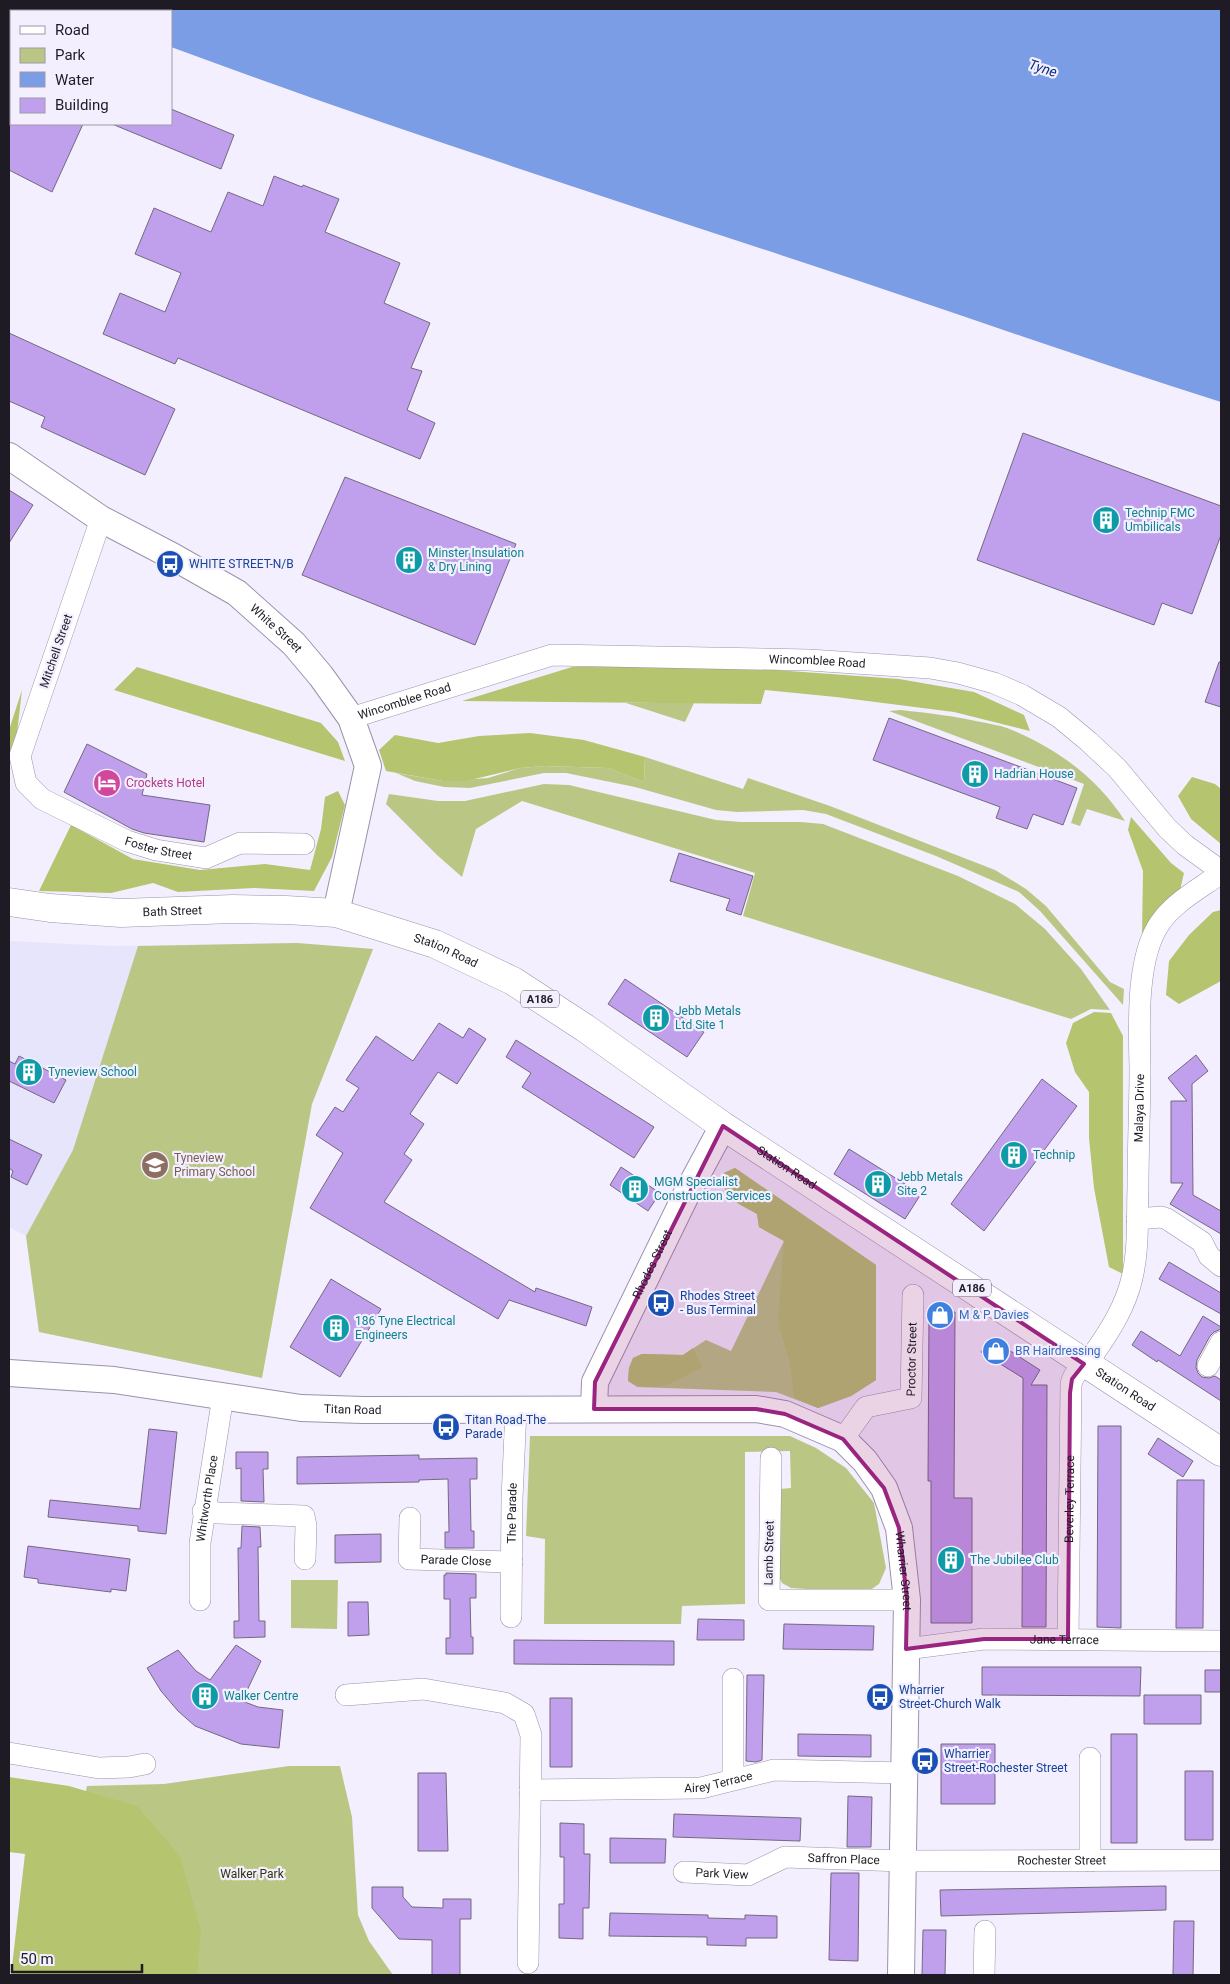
<svg xmlns="http://www.w3.org/2000/svg" width="1230" height="1984" font-family="Roboto,sans-serif">
	<style>
		.education { fill: #e7e5fb }
		.green { fill: #bac784 }
		.forest { fill: #b5c46e }
		.water { fill: #7a9de5 }
		.building { fill: #c0a0ed; stroke: #72697f }
		.lines { fill: none; stroke-linecap: round; stroke-linejoin: round }
		.minor-casing { stroke: #9b92a9; stroke-width: 22 }
		.tertiary-casing { stroke: #9b92a9; stroke-width: 28 }
		.primary-casing { stroke: #9b92a9; stroke-width: 29 }
		.minor { stroke: #fff; stroke-width: 21 }
		.tertiary { stroke: #fff; stroke-width: 26 }
		.primary { stroke: #fff; stroke-width: 28 }
		.marked { fill: #9a2581; fill-opacity: 0.2; stroke: #9a2581; stroke-width: 4; stroke-linejoin: round }
		.labels { text-anchor: middle; dominant-baseline: central; stroke-width: 4.5; stroke-linejoin: round; paint-order: stroke }
		.shield { fill: #f4effe; stroke: #5e5b65; stroke-width: 1 }
		.shield-label { font-size: 11px; font-weight: bold; fill: #1e1b24 }
		.culture-label { font-size: 12px; fill: #0d838f; stroke: #f4effe; text-anchor: start }
		.transit-label { font-size: 12px; fill: #164399; stroke: #f4effe; text-anchor: start }
		.street-label { font-size: 12px; fill: #1e1b24; stroke: #f4effe }
		.hotel-label { font-size: 12px; fill: #b23c85; stroke: #f4effe; text-anchor: start }
		.education-label { font-size: 12px; fill: #785e54; stroke: #f4effe; text-anchor: start }
		.shop-label { font-size: 12px; fill: #366cbe; stroke: #f4effe; text-anchor: start }
		.park-label { font-size: 12px; fill: #2e340f; stroke: #f4effe }
		.water-label { font-size: 14px; font-style: italic; fill: #0d2d7e; stroke: #f4effe }
	</style>
	<rect width="100%" height="100%" fill="#f4effe"/>
	<!-- education -->
	<path class="education" d="M9 941 113 946 297 943 373 949 312 1104 262 1378 39 1332 26 1236 9 1227Z"/>
	<!-- green -->
	<path class="green" d="M626 703H694L685 722Z
		M901 710C928 713 954 716 981 722 989 724 999 725 1007 728 1054 746 1098 778 1125 821L1087 809 1080 826 1071 823 1084 784 889 711Z
		M645 757 743 789 748 778 830 806 995 870 1026 889 1046 906 1110 982 1124 989 1123 1005 1040 911 1019 892 936 856 826 814 803 810 737 812 716 810 635 787 566 773H544L470 788 444 787 415 781 396 773 443 781 488 778 520 768 545 766 608 768 644 782Z
		M544 784 569 785 716 820 741 822H801L823 824 958 876 1015 904 1045 929 1081 969 1110 1010 1091 1009 1071 1019 743 916 755 873 522 801 476 829 462 877 437 855 386 804 389 794 438 801H465Z
		M297 943 373 949 312 1104 262 1378 39 1332 26 1236 73 1150 138 946Z
		M735 1168 876 1265V1380L851 1396 818 1408 776 1392 637 1387 628 1381 629 1368 633 1358 642 1354 683 1355 706 1340 731 1351 784 1241 759 1227 757 1214C738 1203 720 1198 724 1173Z
		M530 1436H790L816 1448 846 1468 874 1503 886 1568 879 1584 866 1593 791 1588 782 1583 778 1575 780 1489 791 1488 790 1451 745 1452V1604L682 1606 681 1624H544L545 1539 526 1536Z
		M291 1580H338L337 1629 291 1628Z
		M289 1766H340L352 1817 358 1915 369 1941 393 1975H44L87 1786 164 1784Z"/>
	<!-- forest -->
	<path class="forest" d="M681 663 899 679 974 692 1024 715 1030 731 954 712 836 697 765 690 761 704 462 701 572 667Z
		M137 667 321 723 338 742 345 761 114 690Z
		M22 690 16 742 9 759V730Z
		M530 733 584 740 645 757 644 782 608 768 545 766 520 768 466 781H443L386 771 379 750 395 735 438 743 479 736Z
		M1192 777 1215 784 1221 789V844L1191 819 1178 796Z
		M338 791 345 805 332 857 314 891 254 888 178 892 153 883 111 893 39 891 71 825 133 859 200 870 265 864 310 870 321 829 325 797Z
		M1131 817 1171 863 1184 873 1180 890 1142 935 1143 871 1128 830Z
		M1221 910V981L1179 1004 1166 995 1169 961 1189 935 1213 912Z
		M1094 1012 1111 1013 1123 1036V1274L1109 1267 1094 1188 1089 1138V1092L1075 1072 1066 1043 1073 1023Z
		M735 1168 876 1265V1380L851 1396 818 1408 794 1398 790 1364 778 1322 784 1241 759 1227 757 1214C738 1203 720 1198 724 1173Z
		M693 1348 702 1367C679 1380 654 1396 628 1381L629 1368 633 1358 642 1354 683 1355Z
		M9 1777 69 1786 137 1806 180 1856 201 1931 197 1975H11L25 1854 9 1852Z"/>
	<!-- water -->
	<path class="water" d="M69 9H1221V402C1085 359 950 311 814 266 599 195 384 126 171 47V11H75Z"/>
	<!-- building -->
	<path class="building" d="M171 109 234 135 221 169 112 124H171Z
		M9 124H83L52 192 9 170Z
		M274 176 302 187 303 185 339 199 325 232 400 263 384 303 430 323 411 368 422 371 407 410 435 423 420 459 178 358 175 364 103 334 120 293 165 312 181 273 135 254 154 208 211 232 228 192 263 206Z
		M9 333 175 409 145 475 41 427 45 417 9 401Z
		M1023 433 1221 506V535L1192 614 1162 603 1154 625 977 560Z
		M345 477 516 544 475 645 302 575Z
		M9 490 33 505 9 543Z
		M1219 662H1221V707L1205 702Z
		M889 718 1077 788 1063 825 1033 814 1027 829 996 818 1000 807 873 760Z
		M87 744 147 774 142 795 210 805 204 842 144 833 132 829 64 792Z
		M679 853 753 876 741 915 726 910 730 899 670 881Z
		M625 979 704 1032 687 1057 608 1004Z
		M439 1023 463 1038 469 1028 486 1039 457 1084 438 1072 410 1114 424 1124 404 1154 412 1160 384 1202 535 1292 536 1288 592 1307 586 1326 509 1300 498 1319 310 1208 343 1153 316 1135 335 1107 343 1112 359 1088 346 1080 376 1036 413 1061Z
		M516 1040 654 1127 634 1158 522 1087 531 1073 506 1057Z
		M1196 1055 1208 1071 1192 1084 1193 1195 1221 1211V1234L1170 1204 1183 1183H1171V1101H1187L1168 1078Z
		M19 1056 66 1080 54 1103 9 1081V1061L15 1064Z
		M1042 1079 1077 1106 984 1231 951 1204Z
		M9 1139 42 1155 27 1185 11 1177 13 1171 9 1168Z
		M849 1149 921 1194 905 1219 834 1174Z
		M621 1167 660 1193 648 1211 610 1185Z
		M1169 1262 1221 1293V1314L1159 1279Z
		M331 1279 381 1309 340 1377 290 1347Z
		M929 1312H955L954 1498H972V1623H931V1481H928Z
		M1203 1316 1221 1327V1329L1214 1332 1210 1336 1197 1360 1196 1367 1198 1373 1202 1377 1209 1378 1215 1376 1221 1380V1401L1158 1360 1157 1362 1132 1345 1141 1331 1180 1356Z
		M990 1338 1040 1370 1031 1385H1047L1046 1627H1022L1023 1378 981 1352Z
		M1098 1426H1121V1628L1097 1627Z
		M149 1429 177 1432 166 1534 138 1531V1526L48 1517 50 1500 140 1509Z
		M1158 1438 1193 1461 1183 1477 1148 1454Z
		M236 1452H268V1469H263L264 1502 241 1501V1468L236 1469Z
		M419 1455V1459L477 1458V1479H470L471 1531H474V1548H445V1532H449L448 1479 419 1480V1482L297 1484V1457Z
		M1177 1480H1204L1203 1628H1176Z
		M242 1526 260 1527 261 1547H258L259 1621H265V1637L234 1638V1621H239L238 1548H241Z
		M381 1534V1562L335 1563V1535Z
		M28 1546 130 1559 126 1591 111 1589V1592L38 1583V1579L24 1577Z
		M446 1573 476 1574V1598H470L471 1637H473V1654H446V1638H450V1599H444V1575H446Z
		M348 1602H368L369 1635 348 1636Z
		M698 1619 744 1620V1640H697Z
		M784 1624 874 1626 873 1650 783 1649Z
		M514 1640 674 1641V1665L514 1664Z
		M236 1645 261 1661 242 1701 258 1707 283 1710 279 1748 241 1744 195 1726 178 1711 161 1691 147 1668 178 1650 196 1671 210 1680Z
		M982 1667H1141L1140 1696 982 1695Z
		M1205 1670H1221V1692H1205Z
		M747 1675H764L762 1760 756 1762 746 1761Z
		M1144 1695H1201V1724H1144Z
		M550 1698H572V1767H550Z
		M798 1734 871 1735V1757L798 1756Z
		M1111 1734H1137V1843H1111Z
		M941 1744H995V1804H941Z
		M1185 1771H1213V1840H1185Z
		M418 1773H446L448 1851H418Z
		M848 1796 872 1797 871 1847H847Z
		M674 1814 801 1818 800 1841 673 1837Z
		M560 1823 584 1824V1854H590L589 1908H583V1939L559 1938V1904H564V1857H560Z
		M610 1838 666 1839 665 1863H610Z
		M831 1873H859L858 1961 829 1960Z
		M1166 1886V1910L941 1916 940 1890Z
		M372 1887H403V1897L412 1907 443 1908V1899H471V1919H460V1975H432V1940L399 1939 372 1908Z
		M610 1913 708 1915V1918L745 1919V1915L777 1916V1938H746V1946L707 1945V1937L609 1936Z
		M1174 1921H1194L1193 1975H1173Z
		M923 1930H946L945 1975H922Z"/>
	<g class="lines">
		<!-- minor casing -->
		<g class="minor-casing">
			<g id="minor">
				<path id="s1" d="M101 519 20 756 26 783 42 799 127 841 156 850 206 858 240 843 304 844"/>
				<path id="s2" d="M351 718 552 655 809 660 930 668 958 673 994 683 1022 695 1059 717 1088 741 1117 768 1167 828 1185 845 1221 871"/>
				<path d="M1137 1219 1161 1217 1167 1219 1202 1242 1209 1256 1221 1266"/>
				<path d="M1208 1366 1221 1342"/>
				<path id="s3" d="M843 1439 866 1407 911 1398 913 1295"/>
				<path d="M771 1458 769 1600H907"/>
				<path d="M203 1511 218 1513 304 1516 306 1526 305 1559"/>
				<path id="s4" d="M410 1518 409 1559 512 1562"/>
				<path id="s5" d="M200 1600V1543L223 1396"/>
				<path id="s6" d="M511 1617 512 1499 516 1409"/>
				<path id="s7" d="M1068 1639 1071 1384C1074 1370 1087 1363 1095 1352 1111 1329 1126 1305 1132 1278 1139 1249 1137 1217 1138 1188 1138 1147 1140 1107 1140 1067 1139 1025 1136 957 1160 923 1174 902 1201 888 1221 873"/>
				<path id="s8" d="M906 1649 984 1639 1221 1641"/>
				<path d="M346 1695 423 1689 505 1703 524 1714 531 1735 528 1963"/>
				<path d="M9 1753 99 1768 129 1767 145 1764"/>
				<path d="M1090 1758V1861"/>
				<path d="M733 1779V1679"/>
				<path id="s9" d="M530 1790 701 1788 774 1770 904 1773"/>
				<path id="s10" d="M684 1872 748 1875 785 1857 903 1861 1221 1860"/>
				<path d="M984 1975 985 1931"/>
			</g>
		</g>
		<!-- tertiary casing -->
		<g class="tertiary-casing">
			<g id="tertiary">
				<path id="s11" d="M9 456 101 519 172 556 237 593 294 644 321 676 351 718 368 766 336 913"/>
				<path id="s12" d="M9 1373 114 1380 301 1408 363 1410 756 1409 785 1414 843 1439 865 1461 884 1488 899 1528 907 1600 901 1975"/>
				<path id="s13" d="M594 1409 595 1382 687 1193 723 1126"/>
			</g>
		</g>
		<!-- primary casing -->
		<g class="primary-casing">
			<g id="primary">
				<path id="s14" d="M9 902 50 908 121 913 233 909 286 910 336 913 435 944 513 981 585 1028 723 1126 1221 1452"/>
			</g>
		</g>
		<!-- minor -->
		<use href="#minor" class="minor"/>
		<!-- tertiary -->
		<use href="#tertiary" class="tertiary"/>
		<!-- primary -->
		<use href="#primary" class="primary"/>
	</g>
	<!-- marked area -->
	<path class="marked" d="M723 1126 1084 1364 1072 1379 1070 1393 1068 1639H984L906 1649 907 1600 899 1528 884 1488 843 1439 785 1414 756 1409H594L595 1382Z"/>
	<!-- icons -->
	<defs>
		<g id="building-disc" transform="scale(1.4375)"><circle r="9.5" fill="#0f9aa8" stroke="#f4effe"/><path d="M-4-6H4V6H1V3H-1V6H-4ZM-2.5-4.3h1.7v1.8h-1.7ZM.8-4.3h1.7v1.8H.8ZM-2.5-1h1.7V.8h-1.7ZM.8-1h1.7V.8H.8Z" fill="#fff"/></g>
		<g id="bus-disc" transform="scale(1.4375)"><circle r="9.5" fill="#1a4fb4" stroke="#f4effe"/><path d="M-5-6H5V4H4V6H2V4H-2V6H-4V4H-5ZM-3.5-4V0h7V-4ZM-3.5 1.2v1.5H-2V1.2ZM2 1.2v1.5H3.5V1.2Z" fill="#fff"/></g>
		<g id="hotel-disc" transform="scale(1.4375)"><circle r="9.5" fill="#d1479c" stroke="#f4effe"/><path d="M-6-4.5h1.5V1H6V5H4.5V3h-9V5H-6ZM-4 0a1.8 1.8 0 1 1 3.6 0ZM.5 0V-2.5h3Q6-2.5 6 0Z" fill="#fff"/></g>
		<g id="school-disc" transform="scale(1.4375)"><circle r="9.5" fill="#8d6e63" stroke="#f4effe"/><path d="M0-5L7-2L0 1L-7-2ZM-4 1L0 2.5L4 1V4Q0 6-4 4Z" fill="#fff"/></g>
		<g id="shop-disc" transform="scale(1.4375)"><circle r="9.5" fill="#3f7fe0" stroke="#f4effe"/><path d="M-5-2.5h2.3a2.7 3.5 0 0 1 5.4 0H5L5.5 6h-11ZM-1.5-2.5h3a1.5 2.3 0 0 0-3 0Z" fill="#fff"/></g>
	</defs>
	<g fill-rule="evenodd">
		<use href="#building-disc" x="1106" y="520"/>
		<use href="#building-disc" x="409" y="560"/>
		<use href="#bus-disc" x="170" y="564"/>
		<use href="#building-disc" x="975" y="774"/>
		<use href="#hotel-disc" x="107" y="783"/>
		<use href="#building-disc" x="656" y="1018"/>
		<use href="#building-disc" x="29" y="1072"/>
		<use href="#building-disc" x="1014" y="1155"/>
		<use href="#school-disc" x="155" y="1165"/>
		<use href="#building-disc" x="878" y="1184"/>
		<use href="#building-disc" x="635" y="1189"/>
		<use href="#bus-disc" x="661" y="1303"/>
		<use href="#shop-disc" x="940" y="1315"/>
		<use href="#building-disc" x="336" y="1328"/>
		<use href="#shop-disc" x="996" y="1351"/>
		<use href="#bus-disc" x="446" y="1427"/>
		<use href="#building-disc" x="951" y="1560"/>
		<use href="#building-disc" x="205" y="1696"/>
		<use href="#bus-disc" x="880" y="1697"/>
		<use href="#bus-disc" x="925" y="1761"/>
	</g>
	<g class="labels">
		<!-- shield labels -->
		<g class="shield">
			<rect x="521" y="990.5" width="38" height="17" rx="4"/>
			<rect x="953" y="1279.5" width="38" height="17" rx="4"/>
		</g>
		<g class="shield-label">
			<text x="540" y="999">A186</text>
			<text x="972" y="1288">A186</text>
		</g>
		<!-- culture labels -->
		<g class="culture-label">
			<text x="1125" y="513">Technip FMC<tspan x="1125" dy="14">Umbilicals</tspan></text>
			<text x="428" y="553">Minster Insulation<tspan x="428" dy="14">&amp; Dry Lining</tspan></text>
			<text x="994" y="774">Hadrian House</text>
			<text x="675" y="1011">Jebb Metals<tspan x="675" dy="14">Ltd Site 1</tspan></text>
			<text x="48" y="1072">Tyneview School</text>
			<text x="1033" y="1155">Technip</text>
			<text x="897" y="1177">Jebb Metals<tspan x="897" dy="14">Site 2</tspan></text>
			<text x="654" y="1182">MGM Specialist<tspan x="654" dy="14">Construction Services</tspan></text>
			<text x="355" y="1321">186 Tyne Electrical<tspan x="355" dy="14">Engineers</tspan></text>
			<text x="970" y="1560">The Jubilee Club</text>
			<text x="224" y="1696">Walker Centre</text>
		</g>
		<!-- transit labels -->
		<g class="transit-label">
			<text x="189" y="564">WHITE STREET-N/B</text>
			<text x="680" y="1296">Rhodes Street<tspan x="680" dy="14">- Bus Terminal</tspan></text>
			<text x="465" y="1420">Titan Road-The<tspan x="465" dy="14">Parade</tspan></text>
			<text x="899" y="1690">Wharrier<tspan x="899" dy="14">Street-Church Walk</tspan></text>
			<text x="944" y="1754">Wharrier<tspan x="944" dy="14">Street-Rochester Street</tspan></text>
		</g>
		<!-- street labels -->
		<g class="street-label">
			<text stroke="none"><textPath href="#s11" startOffset="319">White Street</textPath></text>
			<text transform="translate(56 651) rotate(-71)">Mitchell Street</text>
			<text stroke="none"><textPath href="#s2" startOffset="476">Wincomblee Road</textPath></text>
			<text stroke="none"><textPath href="#s2" startOffset="56">Wincomblee Road</textPath></text>
			<text stroke="none"><textPath href="#s1" startOffset="428">Foster Street</textPath></text>
			<text stroke="none"><textPath href="#s14" startOffset="164">Bath Street</textPath></text>
			<text stroke="none"><textPath href="#s14" startOffset="444">Station Road</textPath></text>
			<text stroke="none"><textPath href="#s7" startOffset="549">Malaya Drive</textPath></text>
			<text stroke="none"><textPath href="#s14" startOffset="849">Station Road</textPath></text>
			<text stroke="none"><textPath href="#s13" startOffset="158">Rhodes Street</textPath></text>
			<text stroke="none"><textPath href="#s3" startOffset="124">Proctor Street</textPath></text>
			<text stroke="none"><textPath href="#s14" startOffset="1254">Station Road</textPath></text>
			<text stroke="none"><textPath href="#s12" startOffset="346">Titan Road</textPath></text>
			<text stroke="none"><textPath href="#s5" startOffset="102">Whitworth Place</textPath></text>
			<text stroke="none"><textPath href="#s7" startOffset="140">Beverley Terrace</textPath></text>
			<text stroke="none"><textPath href="#s6" startOffset="104">The Parade</textPath></text>
			<text transform="translate(769 1553) rotate(-89)">Lamb Street</text>
			<text stroke="none"><textPath href="#s4" startOffset="88">Parade Close</textPath></text>
			<text stroke="none"><textPath href="#s12" startOffset="992">Wharrier Street</textPath></text>
			<text stroke="none"><textPath href="#s8" startOffset="159">Jane Terrace</textPath></text>
			<text stroke="none"><textPath href="#s9" startOffset="189">Airey Terrace</textPath></text>
			<text stroke="none"><textPath href="#s10" startOffset="164">Saffron Place</textPath></text>
			<text stroke="none"><textPath href="#s10" startOffset="382">Rochester Street</textPath></text>
			<text stroke="none"><textPath href="#s10" startOffset="38">Park View</textPath></text>
		</g>
		<!-- hotel labels -->
		<g class="hotel-label">
			<text x="126" y="783">Crockets Hotel</text>
		</g>
		<!-- education labels -->
		<g class="education-label">
			<text x="174" y="1158">Tyneview<tspan x="174" dy="14">Primary School</tspan></text>
		</g>
		<!-- shop labels -->
		<g class="shop-label">
			<text x="959" y="1315">M &amp; P Davies</text>
			<text x="1015" y="1351">BR Hairdressing</text>
		</g>
		<!-- park labels -->
		<g class="park-label">
			<text x="252" y="1874">Walker Park</text>
		</g>
		<!-- water labels -->
		<g class="water-label">
			<text transform="translate(1043 68) rotate(18)">Tyne</text>
		</g>
	</g>
	<!-- border -->
	<rect width="1230" height="1984" fill="none" stroke="#1e1b24" stroke-width="20"/>
	<!-- legend -->
	<rect x="10" y="10" width="162" height="115" fill="#f4effe" stroke="#9e9aa7"/>
	<rect x="20" y="26" width="25" height="8" fill="#ffffff" stroke="#9e9aa7"/>
	<text x="55" y="35" font-size="15" fill="#1e1b24">Road</text>
	<rect x="20" y="48" width="25" height="15" fill="#bac784" stroke="#9e9aa7"/>
	<text x="55" y="60" font-size="15" fill="#1e1b24">Park</text>
	<rect x="20" y="72" width="25" height="15" fill="#7a9de5" stroke="#9e9aa7"/>
	<text x="55" y="85" font-size="15" fill="#1e1b24">Water</text>
	<rect x="20" y="98" width="25" height="15" fill="#c0a0ed" stroke="#9e9aa7"/>
	<text x="55" y="110" font-size="15" fill="#1e1b24">Building</text>
	<!-- scale -->
	<path d="M12 1964v8h130v-8" fill="none" stroke="#1e1b24" stroke-width="2.5"/>
	<text x="20" y="1964" font-size="15" fill="#1e1b24" stroke="#f4effe" stroke-width="4" paint-order="stroke">50 m</text>
</svg>
